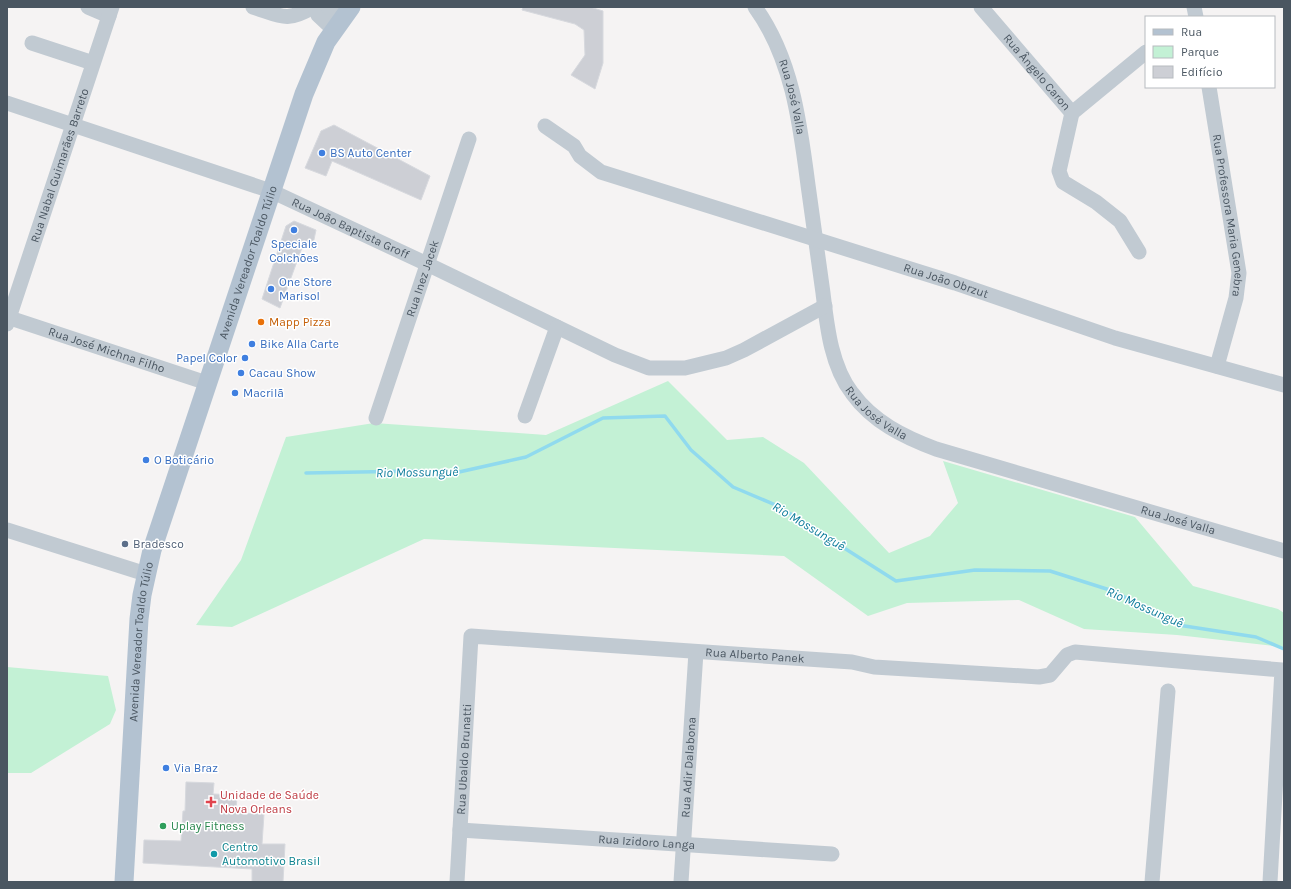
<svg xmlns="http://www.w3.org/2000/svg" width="1291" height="889" font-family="Karla,sans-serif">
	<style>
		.green { fill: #c3f1d5 }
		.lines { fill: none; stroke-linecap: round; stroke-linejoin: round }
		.stream { stroke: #90daee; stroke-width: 3.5 }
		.building { fill: #cdcfd5; stroke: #d7d9de }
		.minor { stroke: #c1cad2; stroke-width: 15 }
		.major { stroke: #b3c2d1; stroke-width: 19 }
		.shop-dot { fill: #3f7fe0; stroke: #fff; stroke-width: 1.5 }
		.food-dot { fill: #e8710a; stroke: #fff; stroke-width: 1.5 }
		.service-dot { fill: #5c6f8a; stroke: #fff; stroke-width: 1.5 }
		.health-dot { fill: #e0444e; stroke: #fff; stroke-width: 1.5 }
		.leisure-dot { fill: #2e9e5b; stroke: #fff; stroke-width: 1.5 }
		.culture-dot { fill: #0f9aa8; stroke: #fff; stroke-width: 1.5 }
		.labels { text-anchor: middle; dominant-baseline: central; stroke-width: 3; stroke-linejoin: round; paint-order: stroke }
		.street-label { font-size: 12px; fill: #4a5661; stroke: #fff }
		.shop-label { font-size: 12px; fill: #366cbe; stroke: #fff; text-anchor: start }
		.food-label { font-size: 12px; fill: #c56008; stroke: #fff; text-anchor: start }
		.service-label { font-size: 12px; fill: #4e5e75; stroke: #fff; text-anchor: start }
		.health-label { font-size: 12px; fill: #be3a42; stroke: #fff; text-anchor: start }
		.leisure-label { font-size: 12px; fill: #27864d; stroke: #fff; text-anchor: start }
		.culture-label { font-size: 12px; fill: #0d838f; stroke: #fff; text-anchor: start }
		.water-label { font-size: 13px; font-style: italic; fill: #0c7c9b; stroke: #fff }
	</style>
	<rect width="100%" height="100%" fill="#f5f3f3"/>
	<!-- green -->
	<path class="green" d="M668 381 727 440 763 437 804 463 889 553 930 536 958 503 943 461 1135 517 1193 586 1278 609 1284 613V647L1177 635 1084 629 1019 600 907 603 868 616 784 556 424 539 232 627 196 625 241 560 286 437 374 423 546 435Z
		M7 667 108 676 116 710 110 724 31 773H7Z"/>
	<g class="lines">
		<!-- stream -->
		<path class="stream" d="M306 473 414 471 459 472 526 457 603 418 665 416 691 450 733 487 778 506 896 581 975 570 1050 571 1113 591 1178 625 1256 637 1284 649"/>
	</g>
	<!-- building -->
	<path class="building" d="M523 7H590L603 11V63L595 89 571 75 585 55 584 30 575 24 522 10Z
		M334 125 430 176 421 200 332 161 326 176 305 168 321 131Z
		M294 221 316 230 312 249 303 245 280 308 262 299 286 226Z
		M186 782 214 783 213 794 237 795 236 813 264 814 262 844H285L283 882H252V869L143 863 144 840 181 841 183 811H185Z"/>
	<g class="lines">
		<!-- minor -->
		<g class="minor">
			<path d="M88 7 109 16"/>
			<path d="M253 7C281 16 286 23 313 7"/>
			<path d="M315 7 318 15 334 30"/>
			<path d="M328 7 341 20"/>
			<path id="s1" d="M755 7C792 58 800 123 808 185 813 221 818 257 823 293 827 326 831 366 852 393 873 422 904 437 936 449L1284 551"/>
			<path id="s2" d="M981 7 1072 113"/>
			<path d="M1194 7 1196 17"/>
			<path d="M32 43 93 63"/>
			<path id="s3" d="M1209 87 1239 273 1236 298 1217 366"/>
			<path id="s4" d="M7 103 271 191 427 264 615 355 649 368H685L726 358 744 350 825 306"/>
			<path d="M1072 113 1059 171 1063 182 1096 202 1120 221 1139 252"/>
			<path d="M1072 113 1146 52"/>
			<path id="s5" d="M545 126 574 146 580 156 601 172 955 283 1115 338 1284 385"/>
			<path id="s6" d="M7 317 207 383"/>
			<path id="s7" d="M7 324 112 7"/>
			<path d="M525 416 557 327"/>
			<path id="s8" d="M376 418 469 139"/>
			<path d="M7 530 146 574"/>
			<path id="s9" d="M460 830 832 854"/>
			<path id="s10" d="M457 882 471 636 852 662 874 667 1039 677 1050 675 1067 655 1075 652 1282 670 1270 882"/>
			<path id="s11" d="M681 882 696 652"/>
			<path d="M1152 882 1168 691"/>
		</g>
		<!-- major -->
		<path class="major" id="s12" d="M124 882 139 619 142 595 152 550 304 94 326 42 351 7"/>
	</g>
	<!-- markers -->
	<g class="shop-dot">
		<circle cx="322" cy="153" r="4"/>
		<circle cx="294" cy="230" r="4"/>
		<circle cx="271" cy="289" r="4"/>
		<circle cx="252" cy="344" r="4"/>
		<circle cx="245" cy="358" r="4"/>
		<circle cx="241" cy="373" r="4"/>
		<circle cx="235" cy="393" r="4"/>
		<circle cx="146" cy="460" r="4"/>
		<circle cx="166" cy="768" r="4"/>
	</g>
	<circle class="food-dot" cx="261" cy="322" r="4"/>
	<circle class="service-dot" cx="125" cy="544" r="4"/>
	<path class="health-dot" d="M209 796h4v4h4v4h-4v4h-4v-4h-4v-4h4z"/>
	<circle class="leisure-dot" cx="163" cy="826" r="4"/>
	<circle class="culture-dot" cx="214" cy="854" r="4"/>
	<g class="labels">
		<!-- street labels -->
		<g class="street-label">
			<text stroke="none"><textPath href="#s2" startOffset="86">Rua Ângelo Caron</textPath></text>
			<text stroke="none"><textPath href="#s1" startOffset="98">Rua José Valla</textPath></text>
			<text stroke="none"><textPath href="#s7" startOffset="167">Rua Nabal Guimarães Barreto</textPath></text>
			<text stroke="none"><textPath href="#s3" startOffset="130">Rua Professora Maria Genebra</textPath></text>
			<text stroke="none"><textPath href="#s4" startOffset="366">Rua João Baptista Groff</textPath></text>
			<text stroke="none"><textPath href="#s12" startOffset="637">Avenida Vereador Toaldo Túlio</textPath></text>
			<text stroke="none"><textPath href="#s8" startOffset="147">Rua Inez Jacek</textPath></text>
			<text stroke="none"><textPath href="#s5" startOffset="435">Rua João Obrzut</textPath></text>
			<text stroke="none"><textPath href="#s6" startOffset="105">Rua José Michna Filho</textPath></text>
			<text stroke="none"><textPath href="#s1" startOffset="434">Rua José Valla</textPath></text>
			<text stroke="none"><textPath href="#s1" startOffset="757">Rua José Valla</textPath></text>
			<text stroke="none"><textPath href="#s12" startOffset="241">Avenida Vereador Toaldo Túlio</textPath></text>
			<text stroke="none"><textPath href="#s10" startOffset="531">Rua Alberto Panek</textPath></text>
			<text stroke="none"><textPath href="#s10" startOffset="123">Rua Ubaldo Brunatti</textPath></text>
			<text stroke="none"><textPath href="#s11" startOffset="115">Rua Adir Dalabona</textPath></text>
			<text stroke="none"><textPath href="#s9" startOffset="187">Rua Izidoro Langa</textPath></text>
		</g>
		<!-- shop labels -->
		<g class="shop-label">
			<text x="330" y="153">BS Auto Center</text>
			<text x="294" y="244" text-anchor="middle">Speciale<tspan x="294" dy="14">Colchões</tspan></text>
			<text x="279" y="282">One Store<tspan x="279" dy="14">Marisol</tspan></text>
			<text x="260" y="344">Bike Alla Carte</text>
			<text x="237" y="358" text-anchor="end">Papel Color</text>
			<text x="249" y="373">Cacau Show</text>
			<text x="243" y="393">Macrilã</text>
			<text x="154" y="460">O Boticário</text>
			<text x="174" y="768">Via Braz</text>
		</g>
		<!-- food labels -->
		<g class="food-label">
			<text x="269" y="322">Mapp Pizza</text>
		</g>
		<!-- service labels -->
		<g class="service-label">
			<text x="133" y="544">Bradesco</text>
		</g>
		<!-- health labels -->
		<g class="health-label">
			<text x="220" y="795">Unidade de Saúde<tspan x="220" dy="14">Nova Orleans</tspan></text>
		</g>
		<!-- leisure labels -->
		<g class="leisure-label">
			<text x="171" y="826">Uplay Fitness</text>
		</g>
		<!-- culture labels -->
		<g class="culture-label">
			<text x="222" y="847">Centro<tspan x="222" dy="14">Automotivo Brasil</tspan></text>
		</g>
		<!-- water labels -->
		<g class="water-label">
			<text transform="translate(417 472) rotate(-1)">Rio Mossunguê</text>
			<text transform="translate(809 526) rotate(31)">Rio Mossunguê</text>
			<text transform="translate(1145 607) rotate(24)">Rio Mossunguê</text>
		</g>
	</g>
	<!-- border -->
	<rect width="1291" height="889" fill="none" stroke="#4a5661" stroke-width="16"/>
	<!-- legend -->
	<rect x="1145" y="16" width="130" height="72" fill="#ffffff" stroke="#b7bbc0"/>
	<rect x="1153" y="29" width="20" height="6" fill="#b3c2d1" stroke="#b7bbc0"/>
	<text x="1181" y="36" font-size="12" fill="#4a5661">Rua</text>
	<rect x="1153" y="46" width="20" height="12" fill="#c3f1d5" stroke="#b7bbc0"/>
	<text x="1181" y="56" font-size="12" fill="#4a5661">Parque</text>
	<rect x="1153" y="66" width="20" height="12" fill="#cdcfd5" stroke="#b7bbc0"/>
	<text x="1181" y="76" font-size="12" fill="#4a5661">Edifício</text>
</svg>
